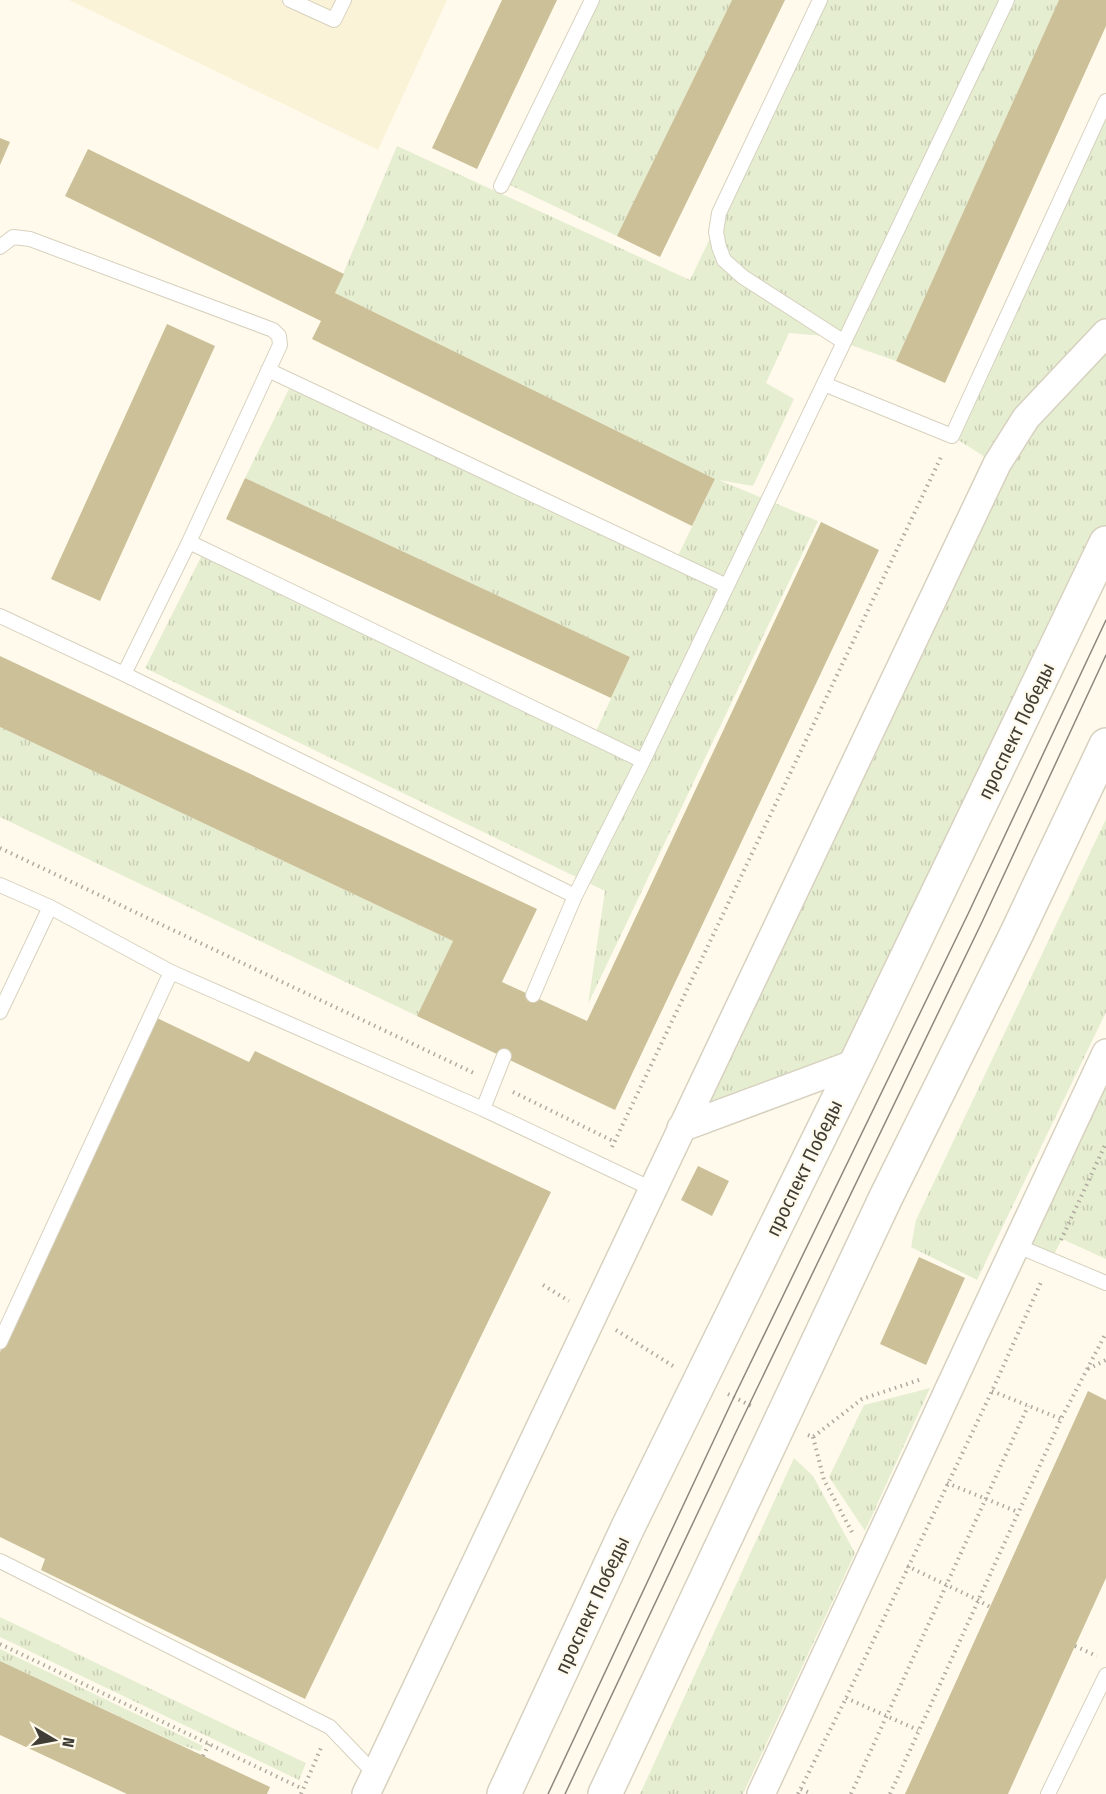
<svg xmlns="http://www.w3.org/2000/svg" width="1106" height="1794" font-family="'Fira Sans Condensed',sans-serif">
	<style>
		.built { fill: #fbf3d8 }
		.grass { fill: url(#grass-tufts) }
		.building { fill: #ccc099 }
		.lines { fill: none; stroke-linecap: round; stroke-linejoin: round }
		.service-casing { stroke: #d7d1bf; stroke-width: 16 }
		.minor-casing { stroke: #d7d1bf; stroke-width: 30 }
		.secondary-casing { stroke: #d7d1bf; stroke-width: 36 }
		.path { stroke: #aeaa9e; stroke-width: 4; stroke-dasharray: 1.5 4.5; stroke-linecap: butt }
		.service { stroke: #fff; stroke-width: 14 }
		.minor { stroke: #fff; stroke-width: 27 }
		.secondary { stroke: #fff; stroke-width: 33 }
		.tram { stroke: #8b887d; stroke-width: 1.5 }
		.labels { text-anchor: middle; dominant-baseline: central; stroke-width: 4.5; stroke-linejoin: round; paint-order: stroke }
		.street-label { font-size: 20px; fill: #3f3d35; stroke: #fffaeb }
	</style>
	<defs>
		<pattern id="grass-tufts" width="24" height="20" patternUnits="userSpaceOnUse" patternTransform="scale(1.5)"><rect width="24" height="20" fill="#e6eed1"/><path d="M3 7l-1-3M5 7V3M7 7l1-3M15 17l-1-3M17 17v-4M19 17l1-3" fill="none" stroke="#c6cdb4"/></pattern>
	</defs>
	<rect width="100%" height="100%" fill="#fffaeb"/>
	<!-- built -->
	<path class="built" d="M69 0H447L378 150Z"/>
	<!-- grass -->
	<path class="grass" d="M597 0H732L617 236 508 184Z
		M824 0H1059L896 361 825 336 789 333 766 383 794 399 753 486 719 480 818 521 588 1004 605 891 145 668 203 553 591 742 630 657 245 478 290 387 674 564 715 479 335 293 397 146 690 280Z
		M1106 101V543L856 1063 681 1128 996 464 952 436Z
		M0 727 453 941 417 1016 0 817Z
		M1106 819V1012L977 1280 911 1247 916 1220Z
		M1106 1053V1259L1062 1239 1051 1260 1015 1245Z
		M930 1388 865 1531 829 1477 864 1405Z
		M794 1458 813 1476 855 1553 743 1794H640Z
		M0 1617 306 1763 299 1780 0 1637Z
		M0 1649 203 1746 200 1751 181 1745 0 1661Z"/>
	<!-- building -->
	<path class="building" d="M502 0H557L477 169 432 148Z
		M732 0H785L660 257 617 236Z
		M1059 0H1106V26L945 383 896 361Z
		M0 138 10 142 0 165Z
		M88 149 344 274 335 293 715 479 692 526 312 339 321 321 65 196Z
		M167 324 215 346 100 601 51 579Z
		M245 478 630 657 611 698 226 519Z
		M821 522 879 550 615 1110 417 1016 453 941 0 727V656L537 909 502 982 587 1021Z
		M157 1018 249 1062 255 1051 551 1192 305 1699 41 1570 45 1559 0 1537V1352Z
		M698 1166 729 1181 712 1216 681 1200Z
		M919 1257 965 1278 926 1365 880 1344Z
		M1088 1391 1106 1400V1578L1075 1646 1008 1794H905Z
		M0 1661 270 1787 267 1794H127L0 1735Z"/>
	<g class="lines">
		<!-- service casing -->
		<g class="service-casing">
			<path id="service" d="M290 0 334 20 344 0
				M501 186 592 0
				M0 247 13 237 30 239 273 330 279 336 280 345 189 542 124 674 0 616
				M844 342 1007 0
				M268 370 727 586 844 342 743 277 724 260 719 247 716 232 719 213 820 0
				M824 384 952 436 1106 101
				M124 674 575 896 643 761 189 542
				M643 761 727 586
				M0 885 50 907 171 972 483 1109 652 1189
				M533 995 575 896
				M0 1012 50 907
				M483 1109 504 1056
				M1015 1245 1106 1283
				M0 1342 171 972
				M0 1561 330 1727 376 1775
				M1048 1794 1106 1675"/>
		</g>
		<!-- minor casing -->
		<g class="minor-casing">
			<path id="minor" d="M681 1128 856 1063
				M366 1794 997 464 1026 418 1106 333
				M761 1794C877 1548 989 1299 1106 1053"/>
		</g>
		<!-- secondary casing -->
		<g class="secondary-casing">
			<path id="secondary" d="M504 1794 628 1527 856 1063 1106 543
				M605 1794 886 1197 1015 937 1106 745"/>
		</g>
		<!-- path -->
		<path class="path" d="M0 848 474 1073
			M513 1092 615 1142
			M612 1147 942 455
			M1061 1240 1106 1143
			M543 1285 569 1301
			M616 1330 673 1366
			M1088 1369 1106 1360
			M992 1391 1061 1419
			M728 1394 753 1407
			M808 1435 813 1437 862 1399 922 1379
			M813 1437 824 1480 852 1532
			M947 1483 1018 1512
			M907 1566 978 1600 990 1607
			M0 1644 303 1789
			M1075 1646 1097 1656
			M846 1698 918 1730
			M203 1756 209 1744
			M801 1789 812 1794
			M301 1794 321 1748
			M798 1794 846 1698 992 1391 1042 1280
			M851 1794 1028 1406
			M890 1794 1061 1419 1106 1333"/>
		<!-- service -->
		<use href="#service" class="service"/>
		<!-- minor -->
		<use href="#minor" class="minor"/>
		<!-- secondary -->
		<use href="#secondary" class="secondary"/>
		<!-- tram -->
		<path class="tram" d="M548 1794 734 1397 968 914 1106 620
			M565 1794 735 1434 982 922 1106 655"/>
	</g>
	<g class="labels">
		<!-- street labels -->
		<g class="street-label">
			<text transform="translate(1016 731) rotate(-64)">проспект Победы</text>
			<text transform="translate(804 1168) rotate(-64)">проспект Победы</text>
			<text transform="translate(592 1605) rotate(-65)">проспект Победы</text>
		</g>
	</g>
	<!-- north arrow -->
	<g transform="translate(54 1740) rotate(100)" stroke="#fffaeb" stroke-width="4.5" paint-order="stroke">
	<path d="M0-4.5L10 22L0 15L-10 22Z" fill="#3f3d35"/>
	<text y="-9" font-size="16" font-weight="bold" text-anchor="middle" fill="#3f3d35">N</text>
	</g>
</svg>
